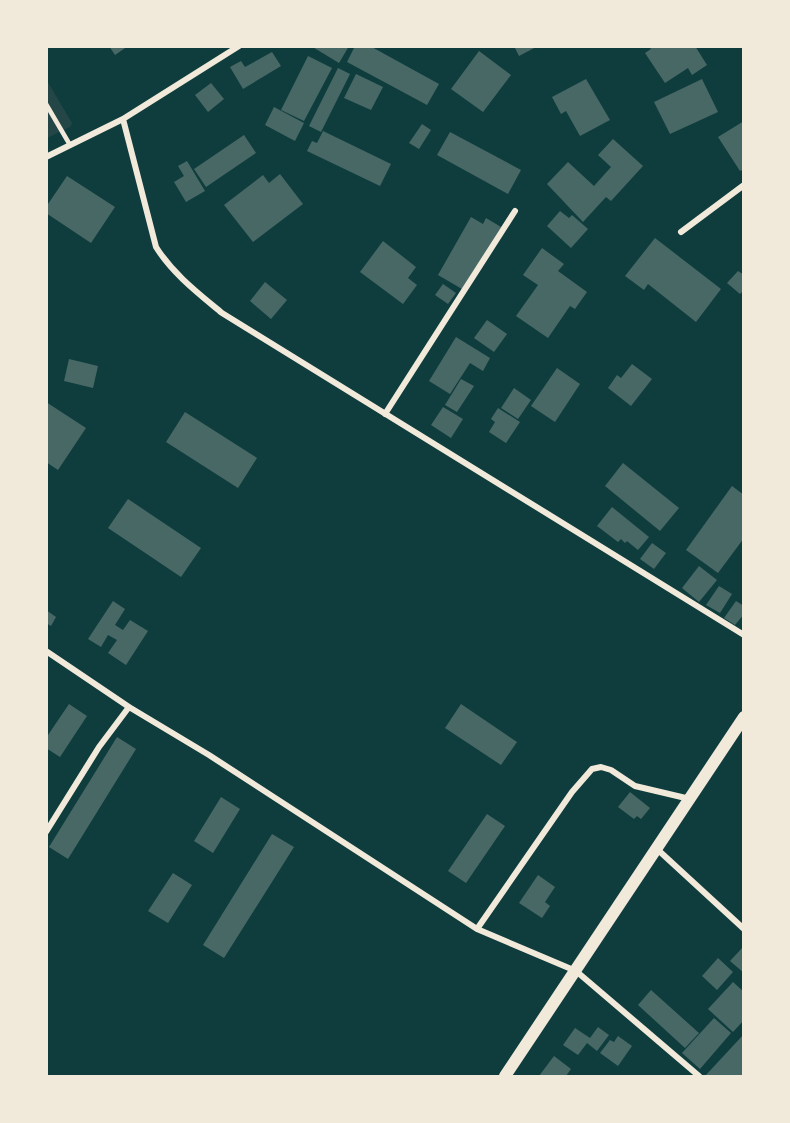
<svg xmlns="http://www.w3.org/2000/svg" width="790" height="1123" font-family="'Playfair Display',serif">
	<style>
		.green { fill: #244646 }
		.building { fill: #486865 }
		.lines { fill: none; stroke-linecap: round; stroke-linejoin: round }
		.service { stroke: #f1e9da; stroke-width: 4.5 }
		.minor { stroke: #f1e9da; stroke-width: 6 }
		.secondary { stroke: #f1e9da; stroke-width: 12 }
	</style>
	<rect width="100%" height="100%" fill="#0f3d3e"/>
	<!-- green -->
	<path class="green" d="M46 79 72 123 70 127 47 138Z"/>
	<!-- building -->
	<path class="building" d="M109 46H128L115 55Z
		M311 46H349L339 63Z
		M355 46H370L439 84 427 105 347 62Z
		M514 46H538L519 56Z
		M649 46H695L707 65 692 75 688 68 665 83 645 53 651 49Z
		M479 51 511 75 483 112 451 89Z
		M272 52 281 66 243 89 230 67 241 61 245 67Z
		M308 56 332 68 304 121 281 110Z
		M338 68 350 74 321 132 309 126Z
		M356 74 383 87 371 110 344 98Z
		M586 79 610 120 580 136 566 111 561 114 552 97Z
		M702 79 718 112 670 134 654 102Z
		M211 83 224 99 208 112 195 95Z
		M274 107 304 123 295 141 265 125Z
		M744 121V169L740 171 718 137Z
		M422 124 431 130 419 149 409 143Z
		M323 131 391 164 380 186 307 151 312 141 317 143Z
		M450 132 521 170 508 194 437 155Z
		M244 135 256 153 206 187 194 169Z
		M613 139 643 166 611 201 606 197 583 222 547 184 568 162 594 186 611 167 598 155Z
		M187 161 205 191 186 202 174 182 184 176 178 166Z
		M280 174 303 204 253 242 224 205 263 175 269 183Z
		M67 176 115 207 91 243 46 213V207Z
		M560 211 569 218 572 215 588 229 571 248 547 226Z
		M471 217 483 224 486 218 501 227 462 289 438 275Z
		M655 238 721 289 696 322 648 284 644 290 625 276Z
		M383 241 416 267 408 278 417 285 403 304 360 272Z
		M542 248 564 264 558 271 587 292 575 309 570 306 548 338 516 316 538 285 523 275Z
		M738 271 744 275V290L740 294 727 283Z
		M265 282 287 300 271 319 250 301Z
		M443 284 456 293 448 304 435 295Z
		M487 320 507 334 494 352 474 338Z
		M456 337 490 358 483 371 470 363 450 394 429 381Z
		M69 359 98 366 93 388 64 381Z
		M632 364 652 379 631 406 608 388 617 375 621 378Z
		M557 368 580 384 555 422 531 406Z
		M461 379 474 386 457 412 445 405Z
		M514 388 531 400 518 419 501 408Z
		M46 402 86 428 58 470 46 462Z
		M443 407 463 419 451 438 431 425Z
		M498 408 520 422 506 443 489 432 495 422 491 419Z
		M185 412 257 458 238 488 166 442Z
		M623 463 679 508 660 531 605 486Z
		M732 486 744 495V538L718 573 686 550Z
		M128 499 201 548 181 577 108 528Z
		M612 507 649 537 638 550 627 541 625 543 621 539 618 542 597 526Z
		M652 543 666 553 654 569 640 559Z
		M699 566 717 580 699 602 682 588Z
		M719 586 732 594 720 613 706 605Z
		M113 601 125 609 115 625 123 630 130 620 148 631 126 665 108 653 117 640 108 635 101 647 88 639Z
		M736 601 744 606V614L735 625 724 618Z
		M46 610 56 617 51 626 46 623Z
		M69 704 87 716 60 757 46 748V738Z
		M461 704 517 742 501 765 445 728Z
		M117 737 136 749 68 859 49 847Z
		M630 792 650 808 641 819 637 816 634 819 618 807Z
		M221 797 240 809 213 853 194 841Z
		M487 814 505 826 466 883 448 871Z
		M272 834 294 847 224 958 203 945Z
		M173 873 192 885 168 923 148 911Z
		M538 875 555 887 545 902 550 906 542 918 519 903Z
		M744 946V973L730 961Z
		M718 958 733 972 717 990 702 976Z
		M733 982 744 992V1020L733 1032 708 1009Z
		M651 990 699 1033 685 1048 638 1005Z
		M714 1018 731 1033 700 1069 682 1053Z
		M598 1027 609 1035 597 1051 587 1043 578 1055 563 1045 575 1028 590 1038Z
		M744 1034V1076H705Z
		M618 1036 632 1046 618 1066 600 1053 610 1040 614 1042Z
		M554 1056 571 1069 566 1076H539Z"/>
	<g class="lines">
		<!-- service -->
		<path class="service" d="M46 104 70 145"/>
		<!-- minor -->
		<path class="minor" d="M123 119 156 247C173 274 198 293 222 313L744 635
			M46 157 123 119 239 46
			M681 232 744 185
			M385 414 515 211
			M46 651 129 707 209 755 477 929 576 971 699 1076
			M46 832 99 747 129 707
			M657 849 744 929
			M477 929 572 792 592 769 601 767 611 770 635 786 690 799"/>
		<!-- secondary -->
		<path class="secondary" d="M505 1076 744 717"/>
	</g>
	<!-- border -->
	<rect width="790" height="1123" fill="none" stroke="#f1e9da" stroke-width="96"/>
</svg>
